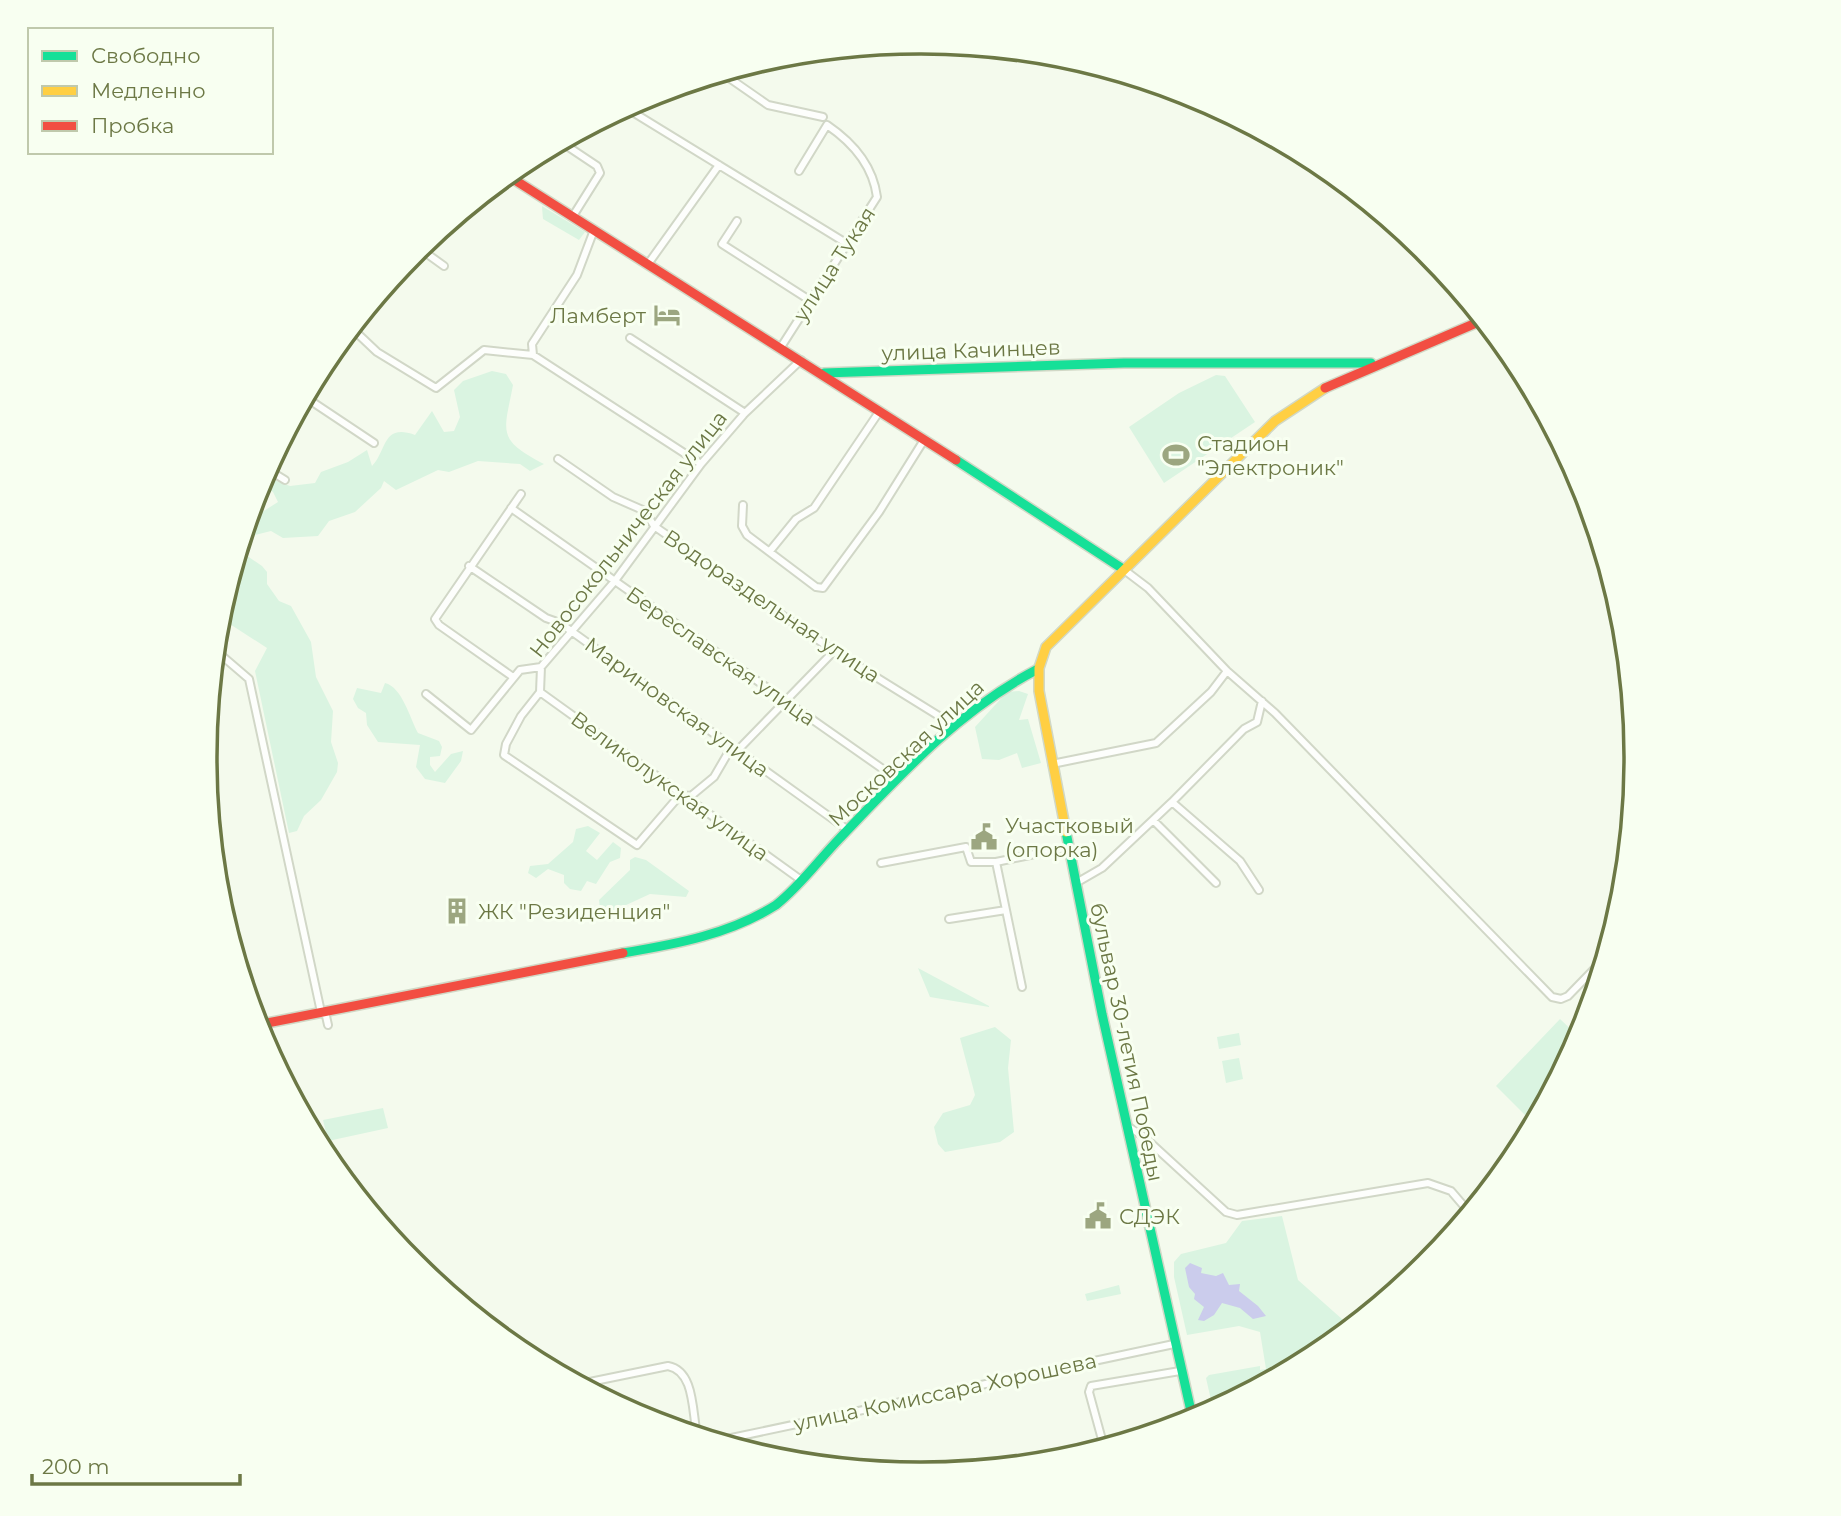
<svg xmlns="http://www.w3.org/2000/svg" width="1841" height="1516" font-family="Montserrat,sans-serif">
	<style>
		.green { fill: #daf4e1 }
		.water { fill: #cbccec }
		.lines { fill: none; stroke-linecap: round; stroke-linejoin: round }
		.street-casing { stroke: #d1d7c7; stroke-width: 10 }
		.fast-casing { stroke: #d1d8c6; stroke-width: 12 }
		.slow-casing { stroke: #d1d8c6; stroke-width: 12 }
		.jam-casing { stroke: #d1d8c6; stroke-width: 12 }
		.street { stroke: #fdfefc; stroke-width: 6 }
		.fast { stroke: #16e098; stroke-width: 9 }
		.slow { stroke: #ffcf43; stroke-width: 9 }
		.jam { stroke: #f24e42; stroke-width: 9 }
		.labels { text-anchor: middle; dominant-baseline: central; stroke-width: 6; stroke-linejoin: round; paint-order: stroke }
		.street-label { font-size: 21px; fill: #6c7845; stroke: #f8fff1 }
		.poi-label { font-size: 21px; fill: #6c7845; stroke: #f8fff1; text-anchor: start }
		.rim { fill: none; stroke: #6c7845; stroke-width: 3.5 }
	</style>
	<rect width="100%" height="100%" fill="#f4faed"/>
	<!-- green -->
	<path class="green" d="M542 207V206L585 232 579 240 543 219Z
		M492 371 506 374 513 385C504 433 496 439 544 464L530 471 520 464 478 461 449 472 438 470 396 490 384 481 381 488 355 512 329 521 318 536 283 538 271 531 243 538 248 521 278 502 273 492 266 488 261 497 257 491 263 476 290 486 315 483 321 472 348 462 367 450 372 466C387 451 382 423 415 435L432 411 444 432 454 431 460 417 454 390 463 381Z
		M1216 375 1225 376 1255 422 1164 483 1129 427 1179 393Z
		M240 551 262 566 267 572V584L279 601 291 606 311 642 316 677 333 711 331 742 338 763 337 772 321 800 304 816 297 831 289 833 255 671 267 648 219 617Z
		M385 683C402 687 410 718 418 733L439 741 442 747 440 756 430 757V765L435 772 451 754 463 751 461 761 445 783 425 779 416 767 420 745 378 742 367 725 366 713 358 708 353 699 357 688 381 693Z
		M1019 691 1028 694 1019 720 1028 719 1041 763 1022 768 1017 753 999 760 982 759 975 727 1007 692Z
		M588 826 600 833 586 851 597 860 613 842 621 848 620 858 610 862 596 884 587 881 581 891 570 889 564 883V875L548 869 536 878 528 873 530 866 548 864 573 842 576 829Z
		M635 857 646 860 689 891 686 897 650 894 611 912 600 910 599 900 630 870V860Z
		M918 968 989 1006V1007L930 997Z
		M1560 1019 1579 1037 1533 1123 1496 1086Z
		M995 1027 1011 1040 1008 1068 1014 1132 1000 1142 945 1152 938 1144 934 1127 943 1113 970 1105 975 1095 960 1038Z
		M1239 1033 1241 1045 1219 1049 1217 1037Z
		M1239 1058 1243 1079 1226 1083 1222 1061Z
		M383 1108 388 1128 328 1141 323 1120Z
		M1282 1216 1298 1280 1351 1327 1318 1354 1213 1409 1206 1378 1209 1375 1260 1366V1370L1266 1369 1260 1332 1239 1326 1187 1335 1174 1277V1262L1181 1254 1226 1243 1242 1221Z
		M1119 1285 1121 1294 1087 1301 1085 1294Z"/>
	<!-- water -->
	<path class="water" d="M1190 1263 1202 1268 1201 1273 1216 1276 1223 1273 1229 1285 1240 1284 1239 1291 1258 1306 1266 1316 1253 1319 1240 1308 1222 1303 1214 1315 1204 1321 1198 1320 1204 1307 1194 1299 1195 1294 1189 1287 1185 1268Z"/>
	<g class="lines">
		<!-- street casing -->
		<g class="street-casing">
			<path id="street" d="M722 73 768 105 823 117
				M626 108 846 243
				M561 142 597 166 600 173 573 216
				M737 221 722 244 811 301
				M419 248 444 266
				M648 264 719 165
				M347 333 358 334 377 352 436 388 484 350 533 355 701 464
				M630 338 745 413
				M781 347 877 197C873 166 852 142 827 125L799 171
				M533 355 532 344 577 275 594 230
				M801 360 745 413 701 464 614 582 541 667 540 692 521 716 506 744 504 755 637 845 680 795 691 796 714 777 728 753 738 750 834 651
				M305 397 374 443
				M558 459 613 497 645 511 654 526 834 651 955 726
				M267 469 285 480
				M743 505 742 526 747 535 816 587 823 588 879 512 924 440
				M511 508 897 779
				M770 551 796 519 814 508 879 412
				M469 566 546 618 560 623 848 830
				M1123 569 1148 588 1227 671 1275 713 1552 997 1561 999 1568 996 1604 959
				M221 655 249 679 321 1012 326 1016 328 1025
				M513 677 439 625 435 619 521 494
				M540 692 801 880
				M426 694 471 730 520 670 541 667
				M1052 764 1156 743 1211 692 1227 671
				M1153 820 1172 802
				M881 863 966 847 971 862H996
				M1076 883 1102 868 1153 820 1216 883
				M1259 890 1240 861 1172 802 1244 729 1257 722 1262 701
				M949 919 1006 910
				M1022 987 996 862 1069 847
				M1127 1126 1143 1136 1226 1212 1237 1215 1428 1183 1451 1191 1469 1212
				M580 1384 668 1366C695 1371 692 1412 697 1435
				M741 1436 743 1449
				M717 1441 1174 1344
				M1104 1447 1089 1392 1091 1386 1180 1371"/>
		</g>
		<!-- fast casing -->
		<g class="fast-casing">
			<path id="fast" d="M824 373 1124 363H1371
				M956 460 1123 569
				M1066 832 1102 1014 1193 1420
				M623 953C677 944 730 934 776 905 800 886 818 861 839 839 900 775 959 710 1038 669"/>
		</g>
		<!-- slow casing -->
		<g class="slow-casing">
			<path id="slow" d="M1066 832 1039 691V668L1046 647 1275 421 1325 388"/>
		</g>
		<!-- jam casing -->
		<g class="jam-casing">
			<path id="jam" d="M507 175 956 460
				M1325 388 1483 320
				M257 1025 623 953"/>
		</g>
		<!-- street -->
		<use href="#street" class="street"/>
		<!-- fast -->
		<use href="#fast" class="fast"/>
		<!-- slow -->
		<use href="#slow" class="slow"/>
		<!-- jam -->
		<use href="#jam" class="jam"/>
	</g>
	<!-- icons -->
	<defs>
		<g id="hotel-bare" transform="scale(2.1)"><path d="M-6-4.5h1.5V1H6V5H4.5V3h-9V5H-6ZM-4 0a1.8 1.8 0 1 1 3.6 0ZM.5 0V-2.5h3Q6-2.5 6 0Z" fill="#9ca680" stroke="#f8fff1" stroke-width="2.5" paint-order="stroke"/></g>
		<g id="stadium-bare" transform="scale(2.1)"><path d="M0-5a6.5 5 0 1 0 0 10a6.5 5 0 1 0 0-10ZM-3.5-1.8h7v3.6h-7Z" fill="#9ca680" stroke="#f8fff1" stroke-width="2.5" paint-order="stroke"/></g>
		<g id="civic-bare" transform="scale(2.1)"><path d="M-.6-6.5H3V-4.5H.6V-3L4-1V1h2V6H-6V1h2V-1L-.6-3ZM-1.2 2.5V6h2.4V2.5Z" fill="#9ca680" stroke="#f8fff1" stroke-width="2.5" paint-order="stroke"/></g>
		<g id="building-bare" transform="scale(2.1)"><path d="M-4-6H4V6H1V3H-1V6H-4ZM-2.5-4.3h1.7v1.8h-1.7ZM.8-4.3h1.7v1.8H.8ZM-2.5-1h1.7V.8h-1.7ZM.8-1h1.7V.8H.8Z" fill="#9ca680" stroke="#f8fff1" stroke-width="2.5" paint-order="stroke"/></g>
	</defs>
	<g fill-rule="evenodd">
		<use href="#hotel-bare" x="667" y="315"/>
		<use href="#stadium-bare" x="1176" y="455"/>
		<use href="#civic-bare" x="984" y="837"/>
		<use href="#building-bare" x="457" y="911"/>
		<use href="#civic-bare" x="1098" y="1216"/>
	</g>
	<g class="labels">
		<!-- street labels -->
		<g class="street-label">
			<text transform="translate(834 264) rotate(-57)">улица Тукая</text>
			<text transform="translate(971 350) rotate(-2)">улица Качинцев</text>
			<text transform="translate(628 534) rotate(-52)">Новосокольническая улица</text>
			<text transform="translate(772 606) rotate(34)">Водораздельная улица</text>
			<text transform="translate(721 656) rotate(35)">Береславская улица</text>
			<text transform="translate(677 707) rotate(36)">Мариновская улица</text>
			<text transform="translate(906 753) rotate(-43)">Московская улица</text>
			<text transform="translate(670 786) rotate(36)">Великолукская улица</text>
			<text transform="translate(1127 1042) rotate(78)">бульвар 30-летия Победы</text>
			<text transform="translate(945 1392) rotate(-12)">улица Комиссара Хорошева</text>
		</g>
		<!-- poi labels -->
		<g class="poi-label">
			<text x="646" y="315" text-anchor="end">Ламберт</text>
			<text x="1197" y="443">Стадион<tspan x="1197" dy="24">"Электроник"</tspan></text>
			<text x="1005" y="825">Участковый<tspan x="1005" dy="24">(опорка)</tspan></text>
			<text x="478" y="911">ЖК "Резиденция"</text>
			<text x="1119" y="1216">СДЭК</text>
		</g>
	</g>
	<!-- crop -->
	<path d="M0 0H1841V1516H0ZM920 54H921A703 703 0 0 1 1624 757V759A703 703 0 0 1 921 1462H920A703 703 0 0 1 217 759V757A703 703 0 0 1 920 54Z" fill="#f8fff1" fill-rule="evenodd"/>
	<path class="rim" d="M920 54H921A703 703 0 0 1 1624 757V759A703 703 0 0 1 921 1462H920A703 703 0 0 1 217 759V757A703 703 0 0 1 920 54Z"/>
	<!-- legend -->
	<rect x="28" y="28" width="245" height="126" fill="#f8fff1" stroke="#c0c9ac" stroke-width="2"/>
	<rect x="42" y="51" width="35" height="10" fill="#16e098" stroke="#c0c9ac" stroke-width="2"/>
	<text x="91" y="63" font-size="21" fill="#6c7845">Свободно</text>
	<rect x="42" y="86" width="35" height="10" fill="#ffcf43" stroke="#c0c9ac" stroke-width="2"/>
	<text x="91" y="98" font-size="21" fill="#6c7845">Медленно</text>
	<rect x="42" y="121" width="35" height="10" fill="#f24e42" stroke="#c0c9ac" stroke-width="2"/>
	<text x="91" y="133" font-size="21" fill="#6c7845">Пробка</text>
	<!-- scale -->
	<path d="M32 1474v10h208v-10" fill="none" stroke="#6c7845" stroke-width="3.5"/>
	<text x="42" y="1474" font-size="21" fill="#6c7845" stroke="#f8fff1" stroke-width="5" paint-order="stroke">200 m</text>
</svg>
